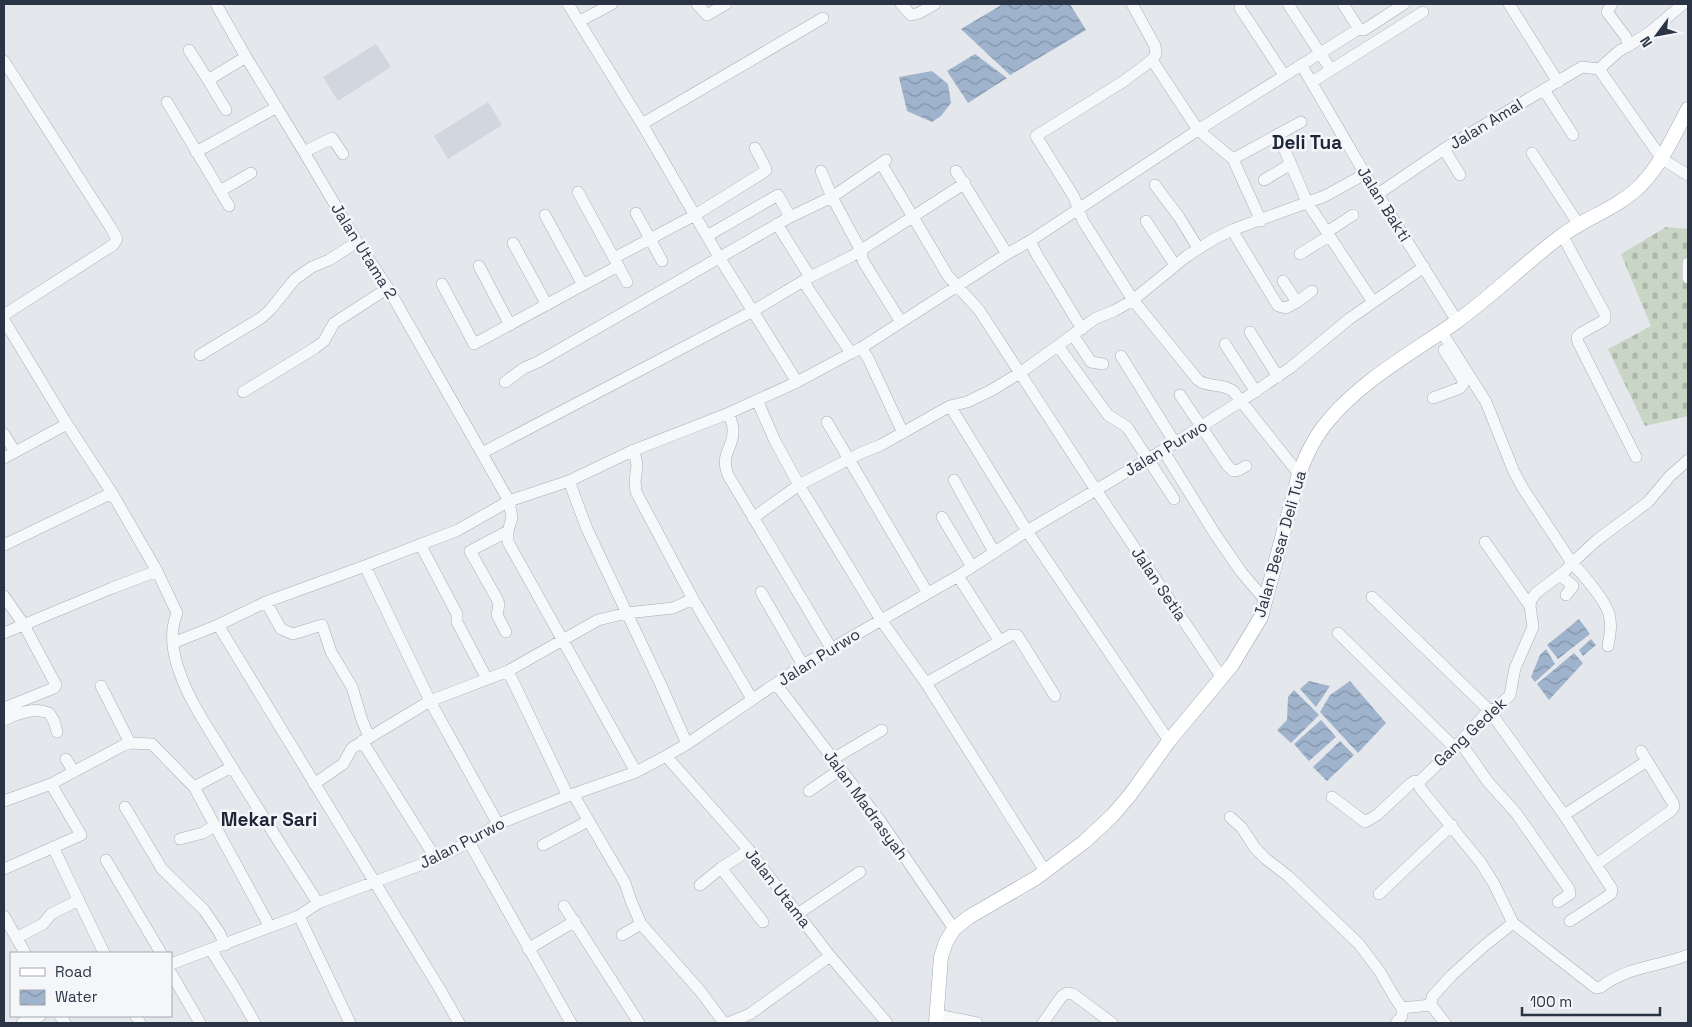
<svg xmlns="http://www.w3.org/2000/svg" width="1692" height="1027" font-family="'Space Grotesk',sans-serif">
	<style>
		.built { fill: #d2d6de }
		.cemetery { fill: url(#cemetery-stones) }
		.water { fill: url(#water-waves) }
		.lines { fill: none; stroke-linecap: round; stroke-linejoin: round }
		.minor-casing { stroke: #a9aeb7; stroke-width: 12 }
		.major-casing { stroke: #a3abb8; stroke-width: 15 }
		.minor { stroke: #f7f8fa; stroke-width: 11 }
		.major { stroke: #fff; stroke-width: 14 }
		.labels { text-anchor: middle; dominant-baseline: central; stroke-width: 5; stroke-linejoin: round; paint-order: stroke }
		.street-label { font-size: 16px; fill: #2b3445; stroke: #f4f6f9 }
		.quarter-label { font-size: 19px; font-weight: bold; fill: #1d2536; stroke: #f4f6f9 }
	</style>
	<defs>
		<pattern id="cemetery-stones" width="16" height="16" patternUnits="userSpaceOnUse" patternTransform="scale(1.25)"><rect width="16" height="16" fill="#c9d6c5"/><path d="M2 7V4a2 2 0 0 1 4 0v3zM10 15v-3a2 2 0 0 1 4 0v3z" fill="#adb8ab"/></pattern>
		<pattern id="water-waves" width="16" height="10" patternUnits="userSpaceOnUse" patternTransform="scale(1.25)"><rect width="16" height="10" fill="#9fb4cc"/><path d="M0 5q4-4 8 0t8 0" fill="none" stroke="#8293a7"/></pattern>
	</defs>
	<rect width="100%" height="100%" fill="#e4e7ec"/>
	<!-- built -->
	<path class="built" d="M376 44 391 67 338 101 323 77Z
		M488 102 502 125 448 159 434 136Z"/>
	<!-- cemetery -->
	<path class="cemetery" d="M1666 227 1688 229V416L1645 426 1608 349 1651 326 1621 254Z"/>
	<!-- water -->
	<path class="water" d="M1003 4H1070L1086 30 1010 75 961 29Z
		M975 54 1007 78 968 103 947 71Z
		M932 71 948 84 951 103 941 116 932 122 907 111 899 77Z
		M1579 619 1590 634 1558 659 1547 645Z
		M1591 639 1596 645 1583 656 1579 650Z
		M1546 649 1555 664 1535 682 1531 677 1540 655Z
		M1574 653 1583 663 1549 700 1537 684Z
		M1309 681 1330 686 1316 707 1300 689Z
		M1350 681 1386 723 1358 753 1320 712 1330 695Z
		M1294 690 1319 715 1291 743 1277 730 1287 720 1288 697Z
		M1321 720 1336 737 1309 761 1294 744Z
		M1340 741 1354 755 1327 781 1313 767Z"/>
	<g class="lines">
		<!-- minor casing -->
		<g class="minor-casing">
			<path id="minor" d="M216 4 246 57 304 152 357 242 388 288 509 501 512 518 508 531V542L636 772
				M568 4 642 124 719 257 797 382
				M697 4 707 15 726 4
				M901 4 911 15 919 13 935 4
				M1132 4 1155 46 1156 54 1152 60 1198 130
				M1288 4 1331 70
				M1509 4 1558 82
				M1240 8 1284 75
				M580 21 612 4
				M1357 29 1364 30 1404 4
				M1628 46 1650 32 1683 4
				M189 50 208 80 246 57
				M1152 60 1124 81 1036 136 1074 197 1083 221 1133 300 1198 380C1208 388 1223 383 1233 391L1299 474
				M4 61 111 228 117 239 113 245 4 315
				M1302 64V66L1365 174 1457 321
				M1599 69 1662 159 1688 175
				M1599 69 1619 51 1628 46 1626 37 1607 12 1612 4
				M208 80 226 110
				M1312 82 1423 12
				M1544 90 1573 135
				M167 102 229 206
				M642 124 823 18
				M1278 134 1307 202 1373 302
				M1204 135 1233 159 1301 122
				M1444 149 1460 175
				M196 152 277 107
				M304 152 332 138 343 154
				M1532 153 1579 225
				M1233 159 1261 221
				M881 163 948 276 979 310 1096 490 1222 678
				M821 171 832 197 860 249 863 261 901 322
				M956 171 1007 254 1030 241 1198 130 1357 30V26L1343 4
				M1264 180 1291 164
				M1155 185 1179 217 1198 248
				M220 191 251 173
				M578 192 627 282
				M1378 194 1444 149 1582 67 1599 69
				M636 213 662 261
				M545 215 583 285
				M1146 221 1175 265
				M777 224 810 277
				M1232 230 1278 306 1286 308 1297 302 1312 291
				M1327 232 1353 215
				M1562 235 1605 314V319L1603 321 1581 333 1577 337 1578 342 1636 457
				M707 236 778 195 790 217
				M1030 241 1037 255 1082 329
				M513 243 547 305
				M1300 254 1329 236
				M614 258 695 215 764 172 766 170 765 167 755 148
				M1688 263V278
				M479 266 510 325
				M803 281 851 353 861 348 1007 254
				M1283 281 1297 302
				M442 284 474 344 618 266
				M4 320 67 424 112 493 157 571 177 613C169 633 173 656 181 676 190 702 212 734 227 759 257 807 287 855 318 903
				M1250 332 1278 377
				M1073 335 1091 362 1103 364
				M1225 344 1256 392
				M1058 346 1108 415 1127 427 1174 499
				M861 348 868 358 903 433
				M200 355 261 318 270 310 295 279 312 267 329 260 357 242
				M1121 356 1175 443
				M505 382 524 368 538 362 790 217 832 197 886 160
				M243 392 315 348 324 341 334 323 388 288
				M1180 395 1227 465 1233 471 1239 470 1246 466
				M1433 398 1460 388 1463 384V380L1444 350
				M757 400 775 441 799 485 881 620 926 683 1045 871
				M950 406 1027 531 1169 741
				M729 413C730 419 734 426 733 432 732 451 720 454 728 475L831 648
				M827 422 927 592
				M4 434 15 452
				M634 450 637 465 635 481 636 492 693 599 752 699
				M1163 450 1215 534 1242 573 1266 601
				M482 453 753 311 810 277 852 256 965 183
				M4 458 67 424
				M954 480 994 552
				M569 481 587 529 661 685 687 744
				M942 517 972 567
				M753 518 799 485 863 452 881 445 950 406 967 402 990 391 1020 373 1096 318 1114 311 1133 300 1187 256 1214 239 1232 230 1325 196 1365 174
				M1485 542 1530 606
				M420 544 457 614V622L487 679
				M4 545 112 493
				M365 566 430 701 498 824
				M1560 575 1573 586 1566 595
				M958 576 999 640
				M761 592 803 665
				M4 596 24 625 56 685 54 688 4 708
				M1372 597 1489 710 1564 815 1612 889 1611 894 1570 921
				M266 602 281 629 293 634 322 625 331 652 352 687 362 720 369 737
				M218 625 441 991 459 1023
				M506 632 497 615 499 604 497 599 470 551 508 531
				M4 633 112 588 157 571
				M1338 633 1454 747
				M173 643 218 625 266 602 365 566 458 530 509 501 569 481 634 450 729 413 797 382 851 353
				M1608 646C1610 635 1612 625 1609 614 1605 600 1583 574 1572 563L1597 540 1648 502 1670 476 1688 460
				M508 671 568 796
				M926 683 1011 635H1017L1021 641 1055 696
				M776 684 881 822 954 929
				M101 686 130 743
				M4 720C18 713 34 707 49 713L54 721 57 732
				M362 741 436 859
				M1460 742 1488 782 1516 813 1569 889 1570 894 1558 902
				M666 756 749 850 830 956 887 1023
				M66 759 74 772
				M833 759 882 730
				M1419 782 1460 742 1489 710 1497 708 1510 695 1515 668 1533 627 1530 606 1531 600 1536 593 1565 571 1572 563 1524 490 1514 472 1486 402 1441 331
				M1419 782 1420 788 1481 863 1494 884 1513 923 1596 988 1601 987C1628 966 1658 967 1688 955
				M314 784 343 764 352 748 430 701 508 671 598 620 627 613 673 608 693 599
				M194 787 232 767
				M809 791 841 769
				M573 794 625 883 631 901 641 924 701 992 724 1023
				M1332 797 1365 822 1377 815 1410 784 1415 781 1419 782
				M4 801 51 784 122 746 130 743 152 744 194 787 270 927
				M125 807 162 869 204 910 219 932 225 945
				M1564 815 1647 761
				M1230 817 1242 828 1255 848 1266 859 1288 876 1359 944 1380 972 1395 998 1402 1008 1431 1005
				M180 839 203 833 214 826
				M469 842 571 1023
				M543 845 588 821
				M53 847 104 953
				M106 860 161 953
				M1597 864 1672 810 1674 806 1673 803 1641 751
				M721 868 763 922
				M4 869 81 835 51 784
				M700 885 721 868 749 850
				M1379 894 1452 825
				M564 906 639 1023
				M799 913 860 872
				M4 916 25 953
				M299 916 350 1023
				M622 935 641 924
				M16 938 43 924 51 914 79 900
				M528 949 575 921
				M211 950 236 990 255 1023
				M171 964 299 916 318 903 436 859 469 842 498 824 568 796 636 772 666 756 687 744 803 665 958 576 1027 531 1175 443 1241 401 1290 368 1349 319 1424 267
				M171 973 200 1023
				M938 1015 977 1023
				M60 1016 65 1023
				M136 1016 140 1023
				M22 1023 40 1016
				M728 1023 750 1014 830 956
				M1043 1023 1062 996 1067 993 1073 994 1112 1023
				M1396 1023 1402 1016V1008
				M1445 1023 1431 1005 1432 997 1451 976 1484 946 1513 923"/>
		</g>
		<!-- major casing -->
		<g class="major-casing">
			<path id="major" d="M936 1023 941 957 946 942 954 929 969 917 1036 878 1084 842 1112 816 1130 795 1169 741 1232 665 1261 617 1299 474C1306 455 1315 436 1328 421 1363 379 1412 353 1456 322 1493 295 1525 263 1561 236 1587 217 1618 208 1641 185 1662 163 1674 135 1688 109"/>
		</g>
		<!-- minor -->
		<use href="#minor" class="minor"/>
		<!-- major -->
		<use href="#major" class="major"/>
	</g>
	<g class="labels">
		<!-- street labels -->
		<g class="street-label">
			<text transform="translate(1486 124) rotate(-31)">Jalan Amal</text>
			<text transform="translate(1384 204) rotate(58)">Jalan Bakti</text>
			<text transform="translate(364 251) rotate(58)">Jalan Utama 2</text>
			<text transform="translate(1166 448) rotate(-31)">Jalan Purwo</text>
			<text transform="translate(1280 544) rotate(-74)">Jalan Besar Deli Tua</text>
			<text transform="translate(1159 584) rotate(56)">Jalan Setia</text>
			<text transform="translate(819 657) rotate(-32)">Jalan Purwo</text>
			<text transform="translate(1470 732) rotate(-43)">Gang Gedek</text>
			<text transform="translate(866 805) rotate(54)">Jalan Madrasyah</text>
			<text transform="translate(462 843) rotate(-27)">Jalan Purwo</text>
			<text transform="translate(778 888) rotate(52)">Jalan Utama</text>
		</g>
		<!-- quarter labels -->
		<g class="quarter-label">
			<text x="1307" y="142">Deli Tua</text>
			<text x="269" y="819">Mekar Sari</text>
		</g>
	</g>
	<!-- border -->
	<rect width="1692" height="1027" fill="none" stroke="#2b3445" stroke-width="10"/>
	<!-- legend -->
	<rect x="10" y="952" width="162" height="65" fill="#f4f6f9" stroke="#a4a8b1"/>
	<rect x="20" y="968" width="25" height="8" fill="#ffffff" stroke="#a4a8b1"/>
	<text x="55" y="977" font-size="15" fill="#2b3445">Road</text>
	<rect x="20" y="990" width="25" height="15" fill="url(#water-waves)" stroke="#a4a8b1"/>
	<text x="55" y="1002" font-size="15" fill="#2b3445">Water</text>
	<!-- north arrow -->
	<g transform="translate(1657 35) rotate(238)" stroke="#f4f6f9" stroke-width="4" paint-order="stroke">
	<path d="M0-4L9 19L0 12L-9 19Z" fill="#2b3445"/>
	<text y="-8" font-size="14" font-weight="bold" text-anchor="middle" fill="#2b3445">N</text>
	</g>
	<!-- scale -->
	<path d="M1522 1007v8h138v-8" fill="none" stroke="#2b3445" stroke-width="2.5"/>
	<text x="1530" y="1007" font-size="15" fill="#2b3445" stroke="#f4f6f9" stroke-width="4" paint-order="stroke">100 m</text>
</svg>
